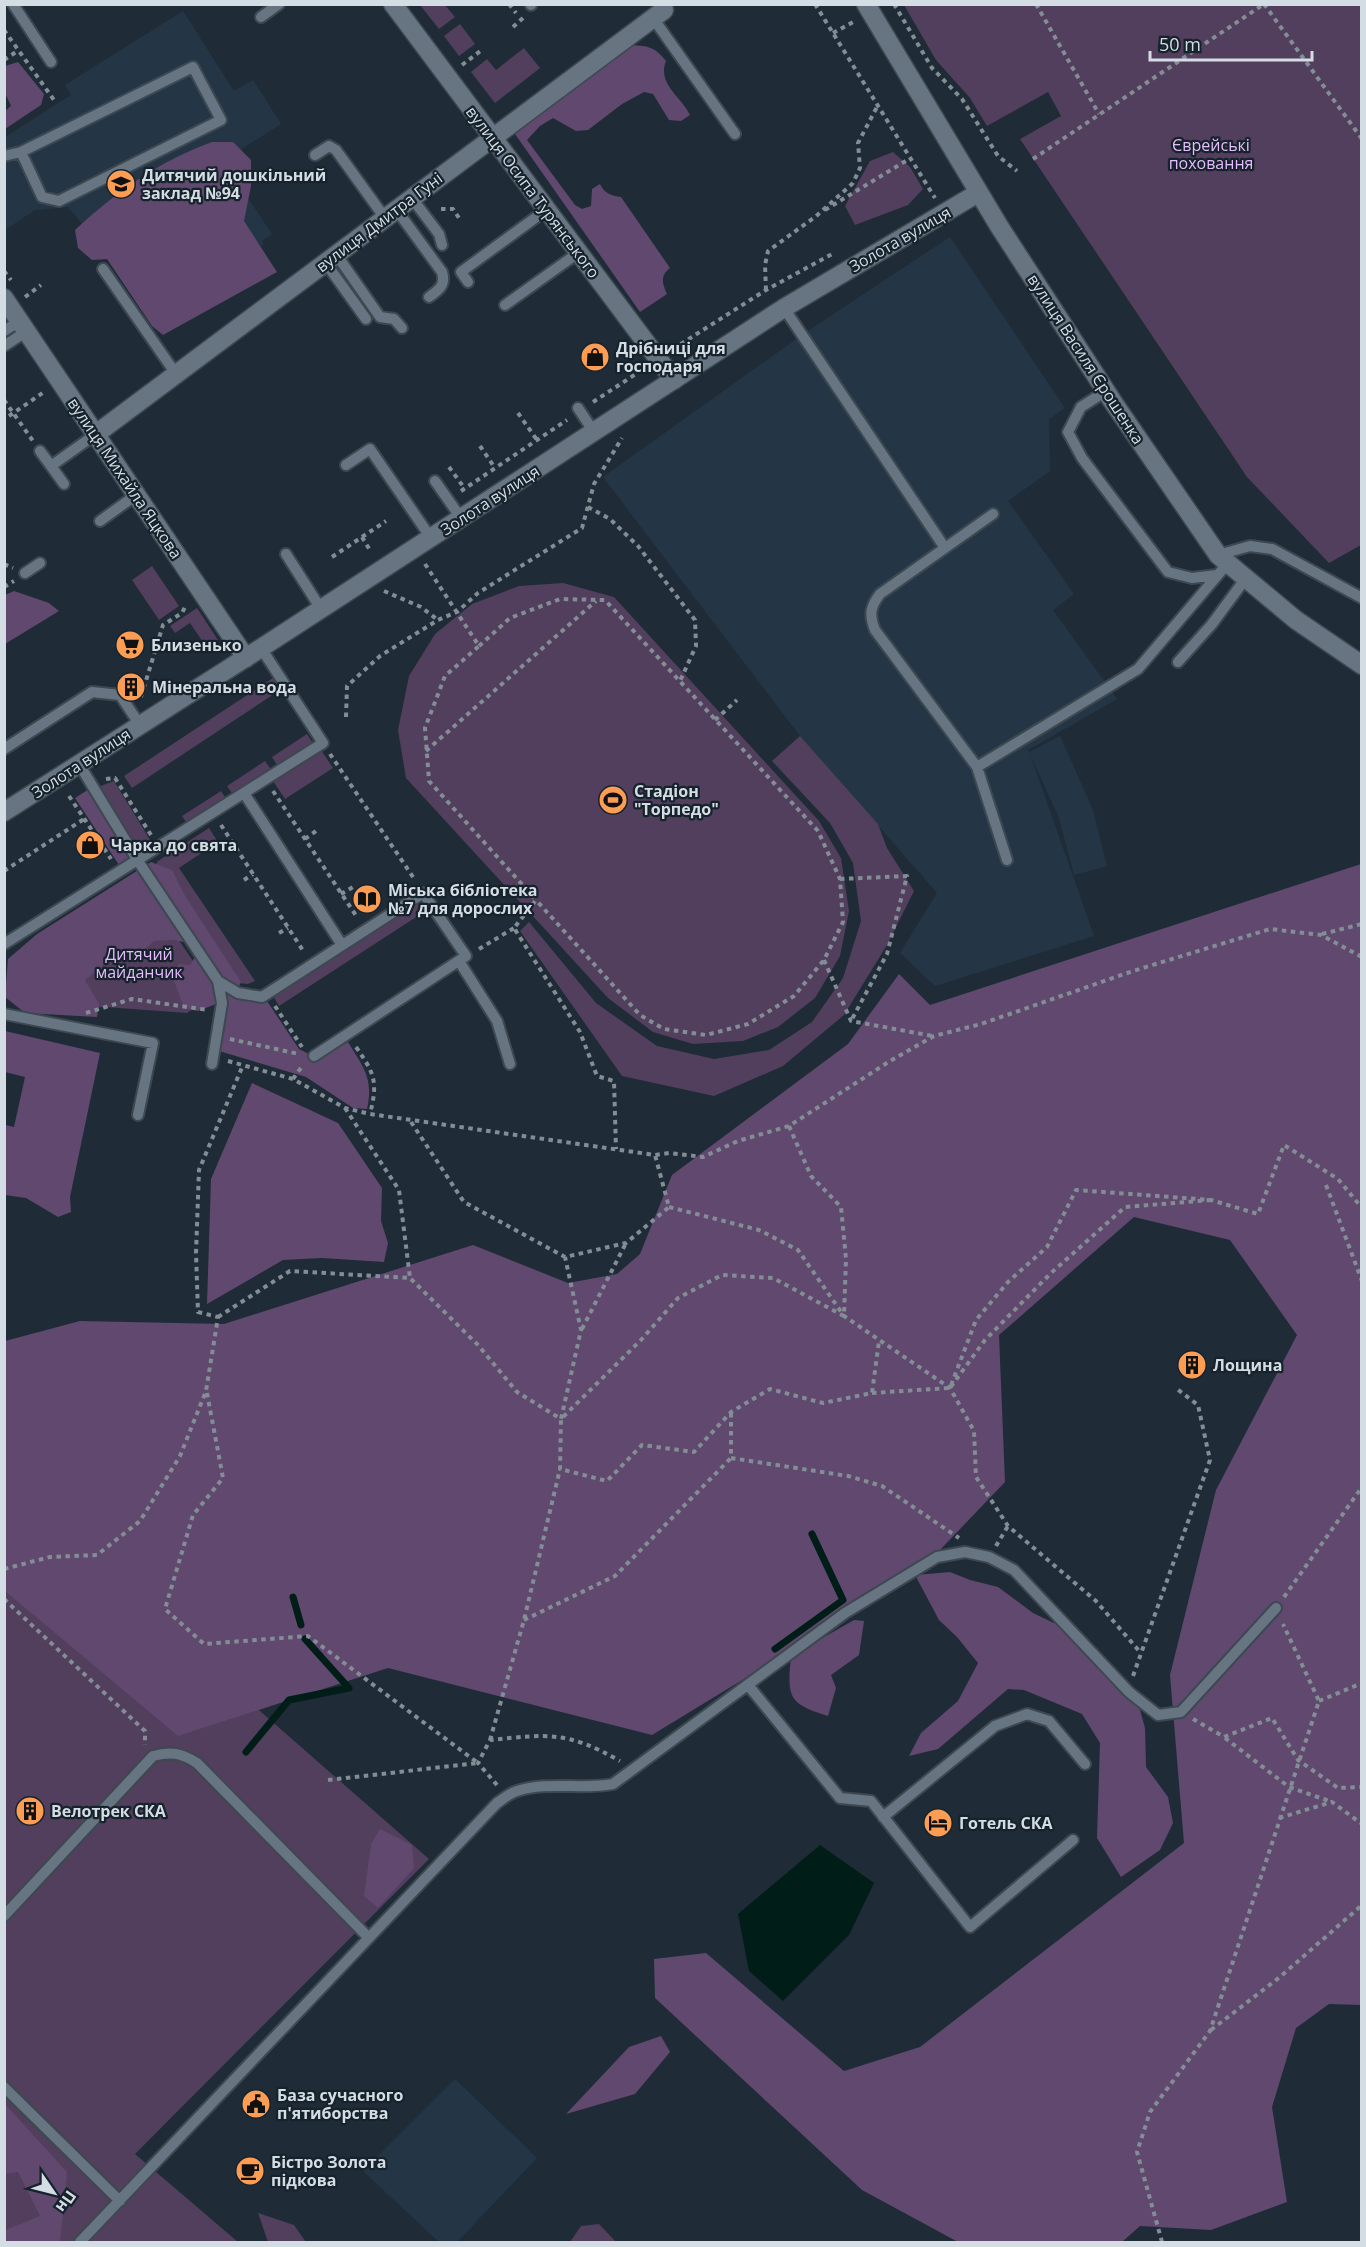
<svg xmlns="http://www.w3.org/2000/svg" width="1366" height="2247" font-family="'Open Sans',sans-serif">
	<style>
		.built { fill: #243645 }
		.green { fill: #523e5d }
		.forest { fill: #60486e }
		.water { fill: #001d17 }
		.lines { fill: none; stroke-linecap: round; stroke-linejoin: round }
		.stream { stroke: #001d17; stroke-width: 7 }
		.lane-casing { stroke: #3d4851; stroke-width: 14 }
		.street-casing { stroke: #3d4851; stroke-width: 21 }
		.secondary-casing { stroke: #3d4851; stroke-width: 21 }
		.path { stroke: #838d96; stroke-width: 4; stroke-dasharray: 4.5 4.5; stroke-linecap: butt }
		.lane { stroke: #667581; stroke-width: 10 }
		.street { stroke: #667581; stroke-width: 18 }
		.secondary { stroke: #667581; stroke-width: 18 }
		.labels { text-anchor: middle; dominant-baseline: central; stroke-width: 4.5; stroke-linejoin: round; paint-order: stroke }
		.park-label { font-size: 16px; fill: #e5bcfc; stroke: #16222c }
		.poi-label { font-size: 16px; font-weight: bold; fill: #d5dde4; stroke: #16222c; text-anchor: start }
		.street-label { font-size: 16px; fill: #d5dde4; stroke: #16222c }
	</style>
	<rect width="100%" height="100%" fill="#1f2c37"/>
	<!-- built -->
	<path class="built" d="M183 11 234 91 253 80 281 124 223 161 272 234 262 241 264 244 160 319 68 207 35 210 5 230V137L71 95 65 85Z
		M950 237 1065 408 1049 419 1050 471 1008 501 1074 594 1053 610 1117 699 1028 750 1029 752 1060 736 1093 810 1107 866 1074 875 1059 818 1030 754 1094 936 935 986 900 953 937 893 800 736 603 477 802 335Z
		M455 2079 537 2158 457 2242H439L363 2171Z"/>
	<!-- green -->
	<path class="green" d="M420 5H445L455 17 439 29Z
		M904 5H1361V545L1329 563 1247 477 1020 139 1061 116 1048 92 987 126 970 98 936 60Z
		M460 24 475 44 459 56 444 36Z
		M524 48 540 68 495 103 471 72 487 59 496 70Z
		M893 152 910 167 923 189 908 205 855 225 845 206 870 161Z
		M152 566 179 606 159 620 132 580Z
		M563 583 614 597 819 821 841 858 849 911 840 956 815 998 778 1027 743 1041 693 1044 653 1032 608 998 406 778 398 730 409 676 435 634 472 604 519 586Z
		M197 608 218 640 207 648 190 623 175 633 170 626Z
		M273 678 280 690 132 788 124 776Z
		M307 734 314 745 279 768 272 757Z
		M800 736 878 824 887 848 914 891 887 945 844 1015 783 1066 714 1096 622 1076 520 931 529 922 596 1003 657 1046 714 1059 769 1050 812 1022 843 978 861 921 853 863 830 823 772 761Z
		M321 750 333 768 285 799 273 781Z
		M265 761 272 771 234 796 227 786Z
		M114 781 152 843 139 852 98 787Z
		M221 791 227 800 188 825 182 816Z
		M209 828 218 842 179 868 255 981 248 984 238 983 154 867 158 861Z
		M420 898 427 910 279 1006 272 994Z
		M152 900 215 994 187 1013 105 1007 67 1009 36 974Z
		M4 1506 28 1508 429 1859 135 2154 238 2242H5Z
		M258 2213 294 2225 306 2242H268Z
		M599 2224 616 2242H570L581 2226Z"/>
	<!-- forest -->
	<path class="forest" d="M631 45C649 46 655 47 666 61 657 84 681 96 690 115L681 121 669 120 653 94 644 92 622 104 588 130 576 131 553 118 540 126 527 140 575 205 582 209 591 206 592 189 600 184C604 193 611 196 621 197L670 268C660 276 662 283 667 294L640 312 515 134Z
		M18 62 44 94 41 105 5 129V111L11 106 5 93V66Z
		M212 142H233L251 160V186L244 221 277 272 163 335 152 326 107 259 92 260 78 248 75 230C116 192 159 161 212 142Z
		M14 591 49 603 59 611 5 644V595Z
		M89 789 133 856 119 865 75 798Z
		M151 862 172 870 184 894 241 982 237 990 231 994 267 1001 299 1049 317 1058 348 1042C363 1067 374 1078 367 1109L353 1108 306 1077 219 1051 225 1028 224 988H222L216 1004 198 1011 184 1008 171 973 179 964 190 965 195 957 184 942 173 940 154 941 134 959 106 963 85 980 99 1004 97 1017 25 1013 5 997 8 959 37 934Z
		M1361 864V2005L1329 2004 1296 2028 1272 2107 1287 2202 1211 2230 1140 2226 1122 2242H958L862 2190 655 1998 654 1959 706 1953 844 2071 920 2047 1184 1843 1170 1675 1216 1490 1297 1335 1230 1240 1134 1217 999 1335 1005 1482 916 1575 950 1572 970 1580 998 1587 1033 1613 1073 1632 1137 1699 1145 1728 1146 1767 1168 1797 1173 1823 1160 1850 1121 1877 1097 1838 1100 1743 1082 1714 1024 1690 1008 1689 938 1749 909 1756 921 1733 958 1701 978 1663 957 1637 939 1620 915 1575 652 1735 388 1668 178 1736 5 1591V1341L80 1321 224 1324 473 1245 568 1283 617 1274 640 1254 672 1175 848 1044 899 974 930 1005Z
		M5 1031 100 1053 70 1197 71 1212 58 1217 26 1198 5 1195V1125L14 1127 25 1077 5 1072Z
		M252 1083 338 1123 382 1188 381 1221 388 1243 384 1262 322 1258 283 1260 207 1304 211 1179Z
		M854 1620 864 1621 859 1655 831 1675 836 1688 828 1716C788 1704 787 1697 791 1656Z
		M380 1829 412 1845 414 1868 378 1908 364 1896 371 1844Z
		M661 2036 670 2052 635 2094 566 2114 629 2047Z
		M5 2104 67 2172 60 2242H5V2230L40 2216 18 2172 5 2174Z"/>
	<!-- water -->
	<path class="water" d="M820 1845 874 1883 849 1935 783 2001 749 1971 738 1914Z"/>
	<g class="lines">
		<!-- stream -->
		<path class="stream" d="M293 1597 301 1625
			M775 1649 843 1600 812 1534
			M246 1752 289 1700 349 1688 305 1639"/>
		<!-- lane casing -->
		<g class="lane-casing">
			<path id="lane" d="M13 4 51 62
				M531 5V4
				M261 17 279 4
				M653 18 735 134
				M315 155 329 146 336 150 385 218
				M4 156 21 152 193 67 221 120 59 201 42 197 21 152
				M411 197 439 234 442 245
				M396 209 442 272C446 285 439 290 429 297
				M336 254 380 317 394 319 402 328
				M325 262 366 319
				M103 269 176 374
				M468 282 461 272 546 210
				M505 305 578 253
				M784 308 945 548
				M4 331 20 321
				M4 346 27 331
				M1106 391 1081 407 1068 432 1082 458 1168 572 1192 578 1217 575
				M578 408 594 432
				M40 451 51 466
				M346 465 370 449 431 538
				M435 481 461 518
				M64 484 51 466 96 434
				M993 514 880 594C870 607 869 615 875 630L977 767 1138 669 1228 563
				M100 521 136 495
				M286 554 321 609
				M1218 555 1250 546 1272 549 1362 598
				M25 573 40 563
				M1178 662 1212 624 1246 578
				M4 749 92 692 120 695 140 725
				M79 764 138 861 218 981 222 1003 212 1064
				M977 767 1007 860
				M244 793 342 945
				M4 944 323 743 261 648
				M459 961 497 1021 510 1064
				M218 981 238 993 262 997 423 893 466 956 314 1056
				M4 1014 153 1043 138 1115
				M748 1685 840 1798 871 1801 970 1927 1073 1840
				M883 1817 995 1726 1027 1714 1049 1721 1085 1764
				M4 1916 153 1756C171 1751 181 1753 197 1763L368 1937
				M4 2087 120 2201
				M80 2242 497 1803C503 1799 510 1793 517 1791 548 1781 582 1790 613 1784L845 1613 937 1557 965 1552 989 1557 1014 1570 1129 1692 1158 1715 1181 1712 1276 1608"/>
		</g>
		<!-- street casing -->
		<g class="street-casing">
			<path id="street" d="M393 4 674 380
				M4 298 246 658
				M96 434 664 10"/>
		</g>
		<!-- secondary casing -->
		<g class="secondary-casing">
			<path id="secondary" d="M866 4 999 226 1113 402 1218 555 1296 620 1362 665
				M4 812 261 648 784 308 978 193"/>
		</g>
		<!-- path -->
		<path class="path" d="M509 4 516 13
			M815 4 935 198
			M894 4 932 68 962 99 998 156 1017 171
			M1036 4 1099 114
			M1264 4 1362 139
			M513 27 524 17
			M4 30 54 100
			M833 33 855 21
			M4 60 19 50
			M462 65 483 49
			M1033 159 1264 4
			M441 209H453L459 218
			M825 210 909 159
			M4 271 11 280
			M766 290 765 265 768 251 815 217 853 183 860 168 858 143 878 105
			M25 297 41 285
			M673 349 766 290 834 253
			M4 400 33 441
			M593 402 642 370
			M518 413 537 440
			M9 416 44 392
			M480 446 495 468
			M449 467 465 489
			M461 491 567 420
			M588 507 610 519 638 546 695 620 696 646 680 681
			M362 537 371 552
			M332 557 386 521
			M4 564 13 568
			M425 564 479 646 445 676 425 728 429 781 536 900 514 928 580 1032 597 1076 614 1081 616 1149
			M4 587 14 581
			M384 591 421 607 438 620
			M479 646 510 618 560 599 605 600 818 831 840 879 843 922 824 960 794 996 748 1024 706 1035 664 1029 640 1015 536 900
			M141 697 163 625 182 613 186 605
			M346 717 347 686 380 656 438 620 457 612 478 593 582 528 594 484 622 438
			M715 720 737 700
			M426 751 596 601
			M330 754 415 880
			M106 779 115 778 151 835
			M273 791 357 917
			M69 796 111 859
			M221 825 304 952
			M305 839 316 831
			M4 871 84 819
			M840 879 907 876 887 954 851 1021
			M244 880 253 874
			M341 894 353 887
			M279 933 288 928
			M1322 934 1362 924
			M479 949 514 928
			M824 960 851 1021 933 1036
			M275 1006 302 1047
			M86 1013 132 999 208 1010
			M230 1039 299 1054
			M356 1047C375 1074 378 1082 370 1114
			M228 1061 293 1079 345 1108 370 1114 655 1155 669 1153 703 1157 738 1141 789 1126 890 1061 934 1036 981 1024 1133 971 1270 929 1321 935 1362 957
			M293 1079 303 1065
			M345 1108 399 1190 410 1278
			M411 1122 464 1202 565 1257 626 1243 669 1207 655 1155
			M789 1126 811 1176 841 1207 846 1259 844 1316 773 1278 722 1275 678 1298 641 1340 561 1419 560 1469 607 1481 642 1445 694 1452 731 1412 770 1389 823 1403 872 1393 879 1341
			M1326 1185 1362 1281
			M1211 1200 1125 1207 1051 1273 985 1340 950 1388 976 1320 1008 1282 1047 1247 1076 1190 1211 1200 1258 1214 1284 1145 1338 1179 1362 1208
			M669 1207 759 1230 798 1250 844 1316 950 1388 974 1431 976 1477 1008 1526 1096 1601 1140 1652
			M218 1317 290 1271 410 1278 478 1345 517 1392 561 1419 581 1330 565 1257
			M582 1329 626 1243
			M207 1393 223 1478 193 1515 165 1609 204 1644 308 1636 478 1763
			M872 1393 949 1388
			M731 1413V1458L848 1476 882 1486 959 1538
			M996 1546 1008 1526
			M4 1569 50 1557 97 1555 140 1521 180 1456 206 1391 218 1317 198 1312 196 1253 199 1170 243 1065
			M1284 1597 1362 1487
			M4 1599 145 1731V1745
			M524 1620 615 1576 731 1458
			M1133 1676 1210 1460 1198 1405 1177 1389
			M1319 1701 1362 1683
			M1193 1719 1224 1737 1272 1718 1298 1760 1338 1788 1362 1787
			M1225 1738 1289 1787 1332 1802
			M490 1740 524 1620 560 1469
			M328 1780 478 1763
			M497 1785 478 1763 490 1740C549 1734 567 1731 620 1761
			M1279 1818 1332 1802 1362 1824
			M1211 2030 1280 1977 1362 1905
			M1162 2242 1137 2152 1150 2112 1210 2031 1319 1701 1283 1624"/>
		<!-- lane -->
		<use href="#lane" class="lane"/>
		<!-- street -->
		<use href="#street" class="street"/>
		<!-- secondary -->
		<use href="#secondary" class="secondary"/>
	</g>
	<!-- icons -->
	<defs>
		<g id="school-disc" transform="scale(1.5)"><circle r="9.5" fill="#fc9d54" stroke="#16222c"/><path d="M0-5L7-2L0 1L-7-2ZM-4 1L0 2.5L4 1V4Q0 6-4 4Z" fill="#111"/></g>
		<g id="shop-disc" transform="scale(1.5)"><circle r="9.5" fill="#fc9d54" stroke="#16222c"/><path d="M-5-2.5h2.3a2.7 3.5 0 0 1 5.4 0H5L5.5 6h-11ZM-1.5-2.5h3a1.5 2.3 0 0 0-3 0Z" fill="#111"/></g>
		<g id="supermarket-disc" transform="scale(1.5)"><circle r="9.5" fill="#fc9d54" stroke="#16222c"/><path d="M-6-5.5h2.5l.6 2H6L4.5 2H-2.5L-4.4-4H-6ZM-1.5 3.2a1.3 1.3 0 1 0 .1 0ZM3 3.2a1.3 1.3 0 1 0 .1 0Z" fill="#111"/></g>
		<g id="building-disc" transform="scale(1.5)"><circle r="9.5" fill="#fc9d54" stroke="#16222c"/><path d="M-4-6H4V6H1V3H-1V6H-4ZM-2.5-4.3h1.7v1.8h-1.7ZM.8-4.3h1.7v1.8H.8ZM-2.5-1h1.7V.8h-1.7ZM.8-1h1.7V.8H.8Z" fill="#111"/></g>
		<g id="stadium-disc" transform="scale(1.5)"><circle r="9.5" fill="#fc9d54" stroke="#16222c"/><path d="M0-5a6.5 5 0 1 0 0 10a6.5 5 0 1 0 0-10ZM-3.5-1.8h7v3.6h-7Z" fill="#111"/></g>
		<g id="library-disc" transform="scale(1.5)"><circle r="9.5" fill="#fc9d54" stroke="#16222c"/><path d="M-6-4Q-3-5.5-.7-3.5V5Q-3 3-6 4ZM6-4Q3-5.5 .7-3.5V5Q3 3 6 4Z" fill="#111"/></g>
		<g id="hotel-disc" transform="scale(1.5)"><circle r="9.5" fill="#fc9d54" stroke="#16222c"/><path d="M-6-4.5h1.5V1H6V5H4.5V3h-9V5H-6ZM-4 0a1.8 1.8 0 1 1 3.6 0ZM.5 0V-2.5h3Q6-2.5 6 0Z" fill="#111"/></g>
		<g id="civic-disc" transform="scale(1.5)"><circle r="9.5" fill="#fc9d54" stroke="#16222c"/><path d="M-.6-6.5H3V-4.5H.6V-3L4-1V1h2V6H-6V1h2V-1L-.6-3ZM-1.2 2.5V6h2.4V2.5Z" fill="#111"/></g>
		<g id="cafe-disc" transform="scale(1.5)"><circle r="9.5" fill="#fc9d54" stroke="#16222c"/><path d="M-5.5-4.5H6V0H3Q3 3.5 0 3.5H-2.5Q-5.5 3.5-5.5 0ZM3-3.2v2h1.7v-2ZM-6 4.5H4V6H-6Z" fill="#111"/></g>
	</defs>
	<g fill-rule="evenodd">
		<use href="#school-disc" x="121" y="184"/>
		<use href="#shop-disc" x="595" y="357"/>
		<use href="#supermarket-disc" x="130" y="645"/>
		<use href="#building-disc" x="131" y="687"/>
		<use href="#stadium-disc" x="613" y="800"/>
		<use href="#shop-disc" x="90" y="845"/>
		<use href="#library-disc" x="367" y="899"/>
		<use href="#building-disc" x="1192" y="1365"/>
		<use href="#building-disc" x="30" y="1811"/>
		<use href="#hotel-disc" x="938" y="1823"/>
		<use href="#civic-disc" x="256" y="2104"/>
		<use href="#cafe-disc" x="250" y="2171"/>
	</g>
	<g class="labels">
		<!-- park labels -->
		<g class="park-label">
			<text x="1211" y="145">Єврейські<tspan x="1211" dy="18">поховання</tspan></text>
			<text x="139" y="954">Дитячий<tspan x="139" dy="18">майданчик</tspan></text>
		</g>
		<!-- poi labels -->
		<g class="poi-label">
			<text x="142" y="175">Дитячий дошкільний<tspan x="142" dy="18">заклад №94</tspan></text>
			<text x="616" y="348">Дрібниці для<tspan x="616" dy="18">господаря</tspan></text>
			<text x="151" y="645">Близенько</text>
			<text x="152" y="687">Мінеральна вода</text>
			<text x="634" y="791">Стадіон<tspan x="634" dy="18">"Торпедо"</tspan></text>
			<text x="111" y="845">Чарка до свята</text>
			<text x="388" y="890">Міська бібліотека<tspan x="388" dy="18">№7 для дорослих</tspan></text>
			<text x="1213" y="1365">Лощина</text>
			<text x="51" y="1811">Велотрек СКА</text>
			<text x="959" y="1823">Готель СКА</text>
			<text x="277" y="2095">База сучасного<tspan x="277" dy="18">п'ятиборства</tspan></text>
			<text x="271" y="2162">Бістро Золота<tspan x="271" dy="18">підкова</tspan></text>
		</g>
		<!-- street labels -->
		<g class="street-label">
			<text transform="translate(533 192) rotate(53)">вулиця Осипа Турянського</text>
			<text transform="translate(379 222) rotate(-37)">вулиця Дмитра Гуні</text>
			<text transform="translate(900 239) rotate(-30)">Золота вулиця</text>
			<text transform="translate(1086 359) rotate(57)">вулиця Василя Єрошенка</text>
			<text transform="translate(125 478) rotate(56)">вулиця Михайла Яцкова</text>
			<text transform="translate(490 500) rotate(-33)">Золота вулиця</text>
			<text transform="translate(81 763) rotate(-33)">Золота вулиця</text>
		</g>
	</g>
	<!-- border -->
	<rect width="1366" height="2247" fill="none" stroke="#d5dde4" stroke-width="12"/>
	<!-- north arrow -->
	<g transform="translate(54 2193) rotate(125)" stroke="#16222c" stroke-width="4.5" paint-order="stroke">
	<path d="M0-4.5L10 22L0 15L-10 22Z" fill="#d5dde4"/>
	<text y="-9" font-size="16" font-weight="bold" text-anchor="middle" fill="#d5dde4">Пн</text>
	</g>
	<!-- scale -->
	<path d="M1150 51v9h162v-9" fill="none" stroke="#d5dde4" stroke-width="3"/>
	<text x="1159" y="51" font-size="18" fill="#d5dde4" stroke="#16222c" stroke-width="4.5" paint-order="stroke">50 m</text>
</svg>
